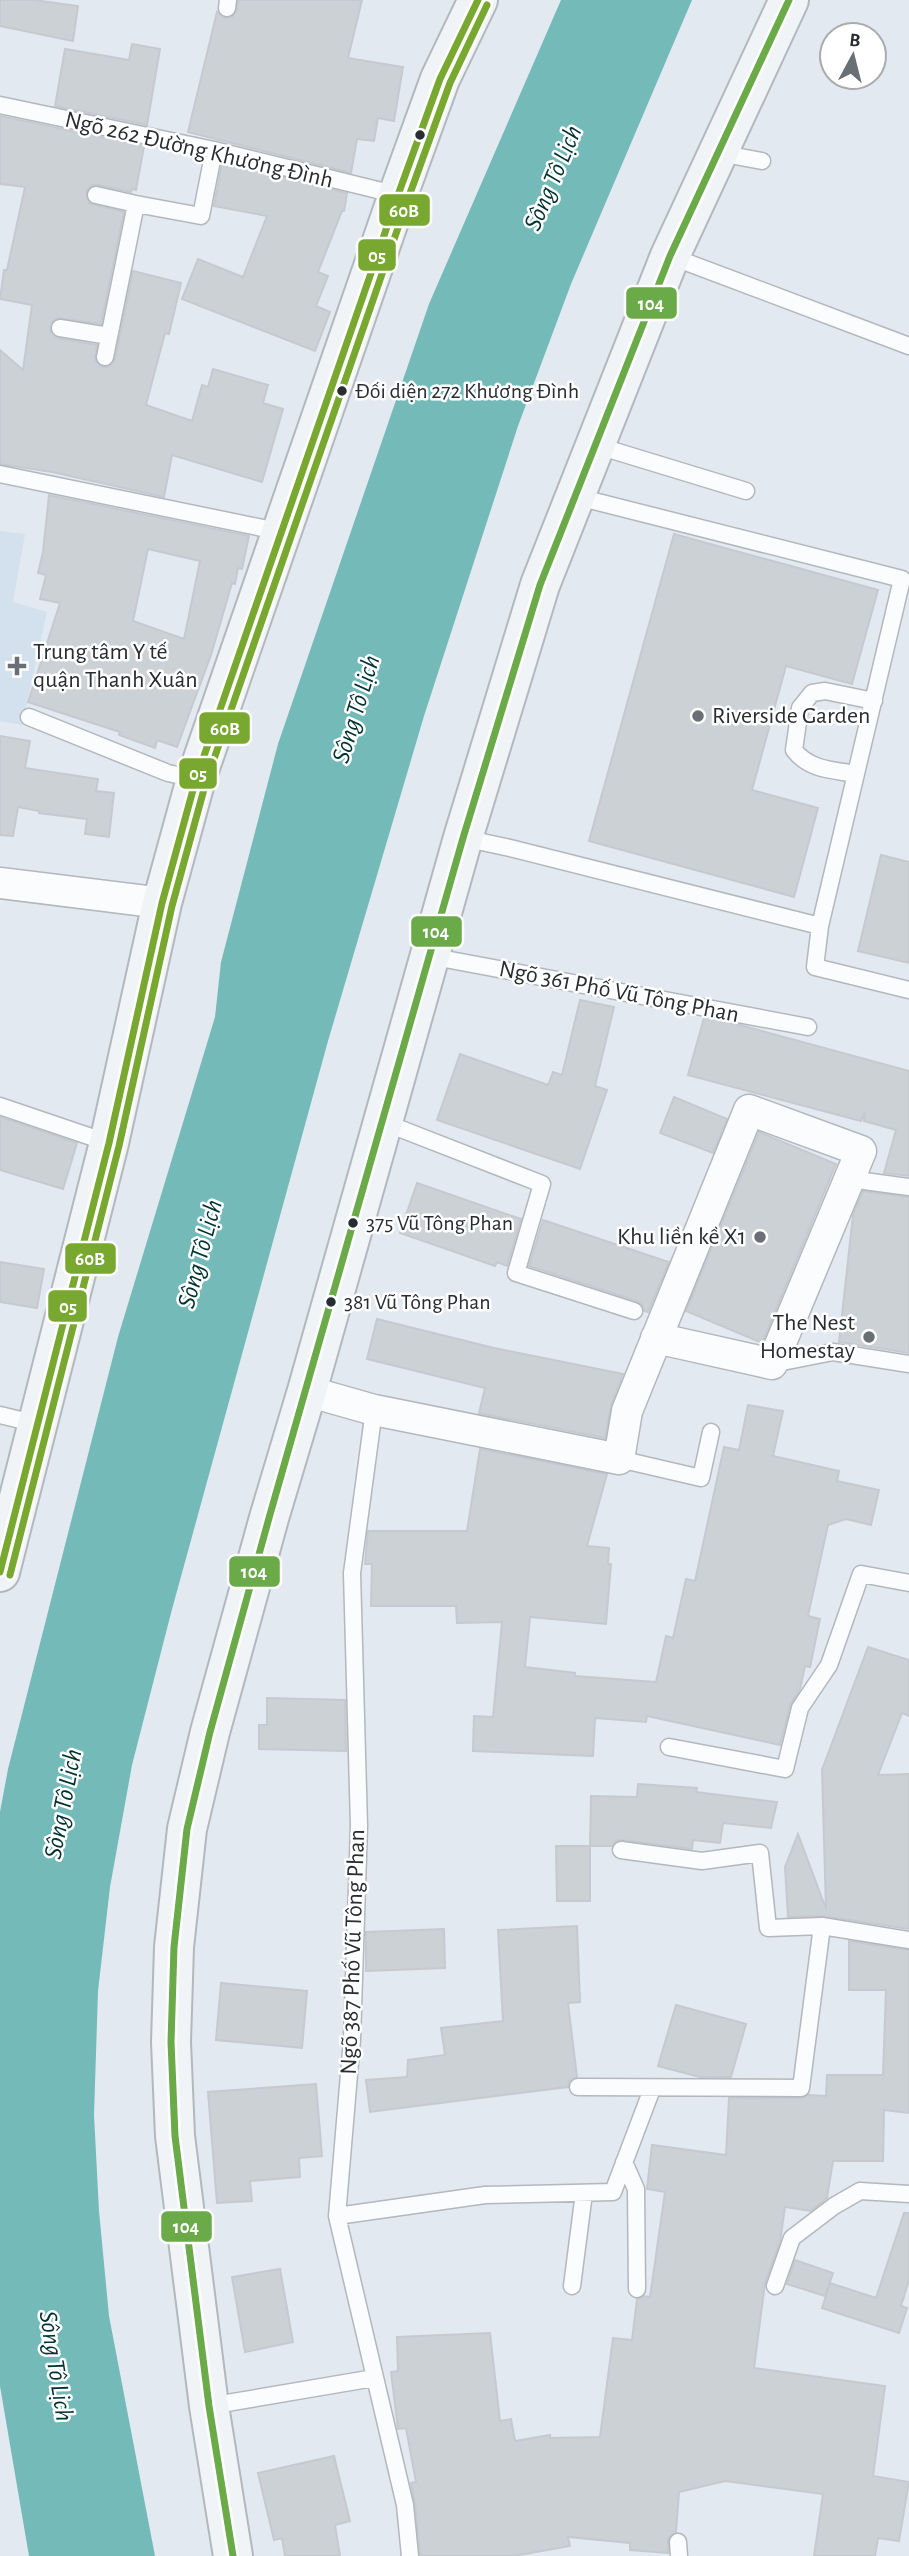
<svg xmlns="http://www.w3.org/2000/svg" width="909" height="2556" font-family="'Alegreya Sans',sans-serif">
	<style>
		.built { fill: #d3e0ed }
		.water { fill: #73bab9 }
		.building { fill: #ccd1d6; stroke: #c6cad0; stroke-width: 2; fill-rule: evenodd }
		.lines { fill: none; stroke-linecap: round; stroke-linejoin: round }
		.lane-casing { stroke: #b2b8bd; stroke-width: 19 }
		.street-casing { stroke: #b2b8bd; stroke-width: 33 }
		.secondary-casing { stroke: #b2b8bd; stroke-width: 42 }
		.lane { stroke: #fbfcfd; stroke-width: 16 }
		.street { stroke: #fbfcfd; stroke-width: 30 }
		.secondary { stroke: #f0f4f6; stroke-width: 38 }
		.bus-1-casing { stroke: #fff; stroke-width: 12 }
		.bus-2-casing { stroke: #fff; stroke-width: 12 }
		.bus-3-casing { stroke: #fff; stroke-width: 12 }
		.bus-1 { stroke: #6aaa49; stroke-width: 7 }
		.bus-2 { stroke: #79a831; stroke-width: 7 }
		.bus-3 { stroke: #79a831; stroke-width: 7 }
		.bus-dot { fill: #282d32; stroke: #fff; stroke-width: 2.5 }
		.poi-dot { fill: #696f74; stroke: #fff; stroke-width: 2.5 }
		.labels { text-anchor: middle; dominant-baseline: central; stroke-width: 5; stroke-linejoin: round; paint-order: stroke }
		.bus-label { font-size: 22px; fill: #282d32; stroke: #fff; text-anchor: start }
		.street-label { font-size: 24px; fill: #282d32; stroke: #fff }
		.poi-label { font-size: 24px; fill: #282d32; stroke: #fff; text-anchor: start }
		.water-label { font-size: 26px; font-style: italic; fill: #013230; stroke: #fff }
		.line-badge { stroke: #fff; stroke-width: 2.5 }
		.badge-label { font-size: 19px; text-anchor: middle; font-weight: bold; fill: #fff }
	</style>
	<rect width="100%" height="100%" fill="#e2e9f0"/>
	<!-- built -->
	<path class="built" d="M0 531 25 534 13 602 47 612 22 725 0 721Z"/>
	<!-- water -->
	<path class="water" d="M561 0H692L571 284 518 426 424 716 328 1041 171 1613 132 1765 110 1887 98 1991 94 2115 99 2211 109 2316 155 2556H29L0 2386V1812L8 1769 118 1337 215 1017 221 962 278 744 429 304Z"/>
	<!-- building -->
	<path class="building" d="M0 0H34L78 6 73 41 0 26Z
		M238 0H362L348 58 403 67 394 121 378 118 374 141 357 139 351 173 188 132 217 12 225 18 232 17 237 10Z
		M132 44 160 49 147 125 55 106 65 49 129 60Z
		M0 116 144 146 136 190 132 189 131 192 98 185H92L86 192 89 203 124 212 101 324 57 318 52 322 50 331 58 338 97 345 95 361 102 367H109L115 359 133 271 181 283 169 334 165 333 146 405 192 421 202 385 208 387 213 369 268 385 263 403 283 409 262 482 172 455 164 497 52 472 0 464V350L23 370 32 305 0 299 4 270H7L25 187 0 184Z
		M222 163 347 193 344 211H342L318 272 328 276 316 306 330 312 315 351 182 299 198 259 243 277 267 216 214 206Z
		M49 495 249 536 242 569 238 568 235 584 232 583 211 655 177 747 157 740 155 748 119 735 120 732 28 702 60 603 40 599 46 575 38 573 43 552ZM148 549 200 561 184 639 133 621Z
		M674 534 878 590 852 684 786 666 752 790 818 808 794 897 589 841Z
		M0 736 30 741 25 768 98 779 96 791 114 793 109 837 85 834 87 819 39 813V811L18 807 13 836 0 835Z
		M881 855 909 862V963L858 951Z
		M580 1000 614 1007 595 1086 607 1090 580 1169 437 1120 460 1054 548 1085 553 1072 562 1075Z
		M704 1018 740 1025 909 1071V1176L884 1173 896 1130 864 1121 865 1112 861 1121 688 1075Z
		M674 1097 727 1119 713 1153 660 1133Z
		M0 1117 77 1143 63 1189 0 1170Z
		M759 1132 836 1164 762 1343 686 1311Z
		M417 1183 521 1219 507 1266 497 1262 495 1266 400 1233Z
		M863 1191 909 1197V1353L839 1342 853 1215Z
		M543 1220 669 1262 648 1312 644 1311 642 1305 637 1301 529 1266Z
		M0 1262 44 1269 37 1308 0 1302Z
		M377 1319 494 1348 623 1374 611 1405 605 1438 479 1413 485 1388 367 1359Z
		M748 1405 783 1411 773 1456 839 1471 837 1481 879 1490 871 1525 846 1519 828 1525 808 1616 820 1619 810 1667 805 1666 800 1689 790 1705 780 1745 647 1716 646 1722 595 1718 593 1756 473 1751 474 1716 493 1717 502 1622 457 1623 456 1606H371L372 1564H365L368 1531H467L480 1449 607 1474 587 1546 609 1548 608 1564H611L606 1624 530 1617 525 1667 575 1673V1676L656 1682 666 1636 673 1638 686 1579 695 1581 724 1447 739 1450Z
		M868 1647 909 1660V1716L902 1713 878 1775 909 1774V1929L823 1916 788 1917 785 1867 798 1834 826 1909 822 1770Z
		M267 1698 345 1700 346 1751 259 1749V1725H267Z
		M638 1784 697 1788 696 1792 777 1802 771 1828 723 1823 720 1843 693 1840 692 1849 622 1840 616 1841 612 1846H590L591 1796 637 1797Z
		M556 1846H590V1901H557Z
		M577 1926 580 2002 568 2003 577 2077 569 2081 568 2087 370 2112 366 2080 407 2077 408 2060 445 2055 441 2028 503 2021 498 1930Z
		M444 1929 445 1968 366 1971V1932Z
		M849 1941 909 1950V2113L884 2110 883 2161H833L827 2198 811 2211 785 2207 780 2242 765 2283 754 2368 885 2386 873 2476 909 2482 899 2541 878 2538 875 2556H814L823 2494 725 2481 679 2492 676 2532 668 2538V2553L630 2550V2543L568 2537 570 2546 514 2556H420L415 2504 411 2483 416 2482 406 2428 398 2429 391 2372 398 2371 397 2337 490 2333 500 2421 511 2419 515 2441 550 2435V2438L600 2437 613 2338 632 2340 637 2299 644 2296 650 2297 665 2192 647 2189 652 2145 726 2155 729 2098H801L808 2095 826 2096 827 2075H883L886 1990H849Z
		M221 1983 307 1991 302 2048 216 2040Z
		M676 2005 746 2024 731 2077H700L658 2066Z
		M316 2084 322 2156 299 2158 300 2177 250 2181 252 2201 217 2203 208 2092Z
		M904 2213H909V2280L901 2306 907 2308 899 2333 822 2308 830 2283 876 2298Z
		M795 2260 833 2273 825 2296 787 2284Z
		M280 2269 293 2342 245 2352 232 2277Z
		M334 2456 350 2521 335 2525 340 2556H285L282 2538 274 2540 258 2473Z"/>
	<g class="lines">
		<!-- lane casing -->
		<g class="lane-casing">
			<path id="lane" d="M227 8 228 0
				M0 105 214 150 398 195
				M719 153 762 161
				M96 195 136 204
				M670 256 909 346
				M60 328 109 336
				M105 357 136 204 201 216 214 150
				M595 445 746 491
				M0 474 282 532
				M29 717 168 773 196 779
				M856 774C833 770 809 770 794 750L800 708 812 693 825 691 874 701
				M463 838 510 848 820 926 902 579 574 496
				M820 926 815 967 909 990
				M429 956 808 1027
				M0 1106 109 1143
				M383 1122 542 1184 516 1273 634 1311
				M864 1181 909 1187
				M772 1364 833 1352 909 1364
				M374 1410 352 1573 359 1826 352 2039 337 2216 405 2505 410 2556
				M0 1415 37 1424
				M619 1459 701 1478 711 1432
				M669 1747 785 1769 800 1708 829 1665 861 1574 909 1583
				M621 1850 702 1861 760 1853 768 1928 822 1926 909 1940
				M578 2087 801 2088 822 1926
				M624 2162 636 2189 637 2289
				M337 2216 485 2195 613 2192 652 2089
				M572 2286 584 2193
				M775 2286 792 2238 834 2206 860 2191 909 2194
				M209 2406 374 2378
				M678 2542 679 2556"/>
		</g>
		<!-- street casing -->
		<g class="street-casing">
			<path id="street" d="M0 883 162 903
				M307 1391 374 1410 619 1459 627 1411 749 1110 861 1151 772 1364 656 1338"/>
		</g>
		<!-- secondary casing -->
		<g class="secondary-casing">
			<path id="secondary" d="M0 1572 109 1143 162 903 196 779 398 195 440 79 478 0
				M233 2556 209 2406 175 2136 171 2042 174 1947 187 1829 210 1732 269 1518 307 1391 463 838 540 585 670 256 789 0"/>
		</g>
		<!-- lane -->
		<use href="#lane" class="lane"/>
		<!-- street -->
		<use href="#street" class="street"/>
		<!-- secondary -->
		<use href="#secondary" class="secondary"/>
		<!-- bus-1 casing -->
		<g class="bus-1-casing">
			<path id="bus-1" d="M233 2556 209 2406 175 2136 171 2042 174 1947 187 1829 210 1732 269 1518 463 838 540 585 670 256 789 0"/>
		</g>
		<!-- bus-2 casing -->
		<g class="bus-2-casing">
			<path id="bus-2" d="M0 1572 109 1143 162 903 196 779 398 195 440 79 478 0"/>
		</g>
		<!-- bus-3 casing -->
		<g class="bus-3-casing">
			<path id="bus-3" d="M10 1575 119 1146 172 906 206 782 408 199 450 83 487 5"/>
		</g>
		<!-- bus-1 -->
		<use href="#bus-1" class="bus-1"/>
		<!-- bus-2 -->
		<use href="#bus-2" class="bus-2"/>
		<!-- bus-3 -->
		<use href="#bus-3" class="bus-3"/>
	</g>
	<!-- markers -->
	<g class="bus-dot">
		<circle cx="420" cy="135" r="6"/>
		<circle cx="342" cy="391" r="6"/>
		<circle cx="353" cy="1223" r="6"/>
		<circle cx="331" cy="1302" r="6"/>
	</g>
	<g class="poi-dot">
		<path d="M13.5 655.5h7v7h7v7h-7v7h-7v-7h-7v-7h7z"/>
		<circle cx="698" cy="716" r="7"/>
		<circle cx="760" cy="1237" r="7"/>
		<circle cx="869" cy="1337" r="7"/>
	</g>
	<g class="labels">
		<!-- bus labels -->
		<g class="bus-label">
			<text x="355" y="391">Đối diện 272 Khương Đình</text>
			<text x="366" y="1223">375 Vũ Tông Phan</text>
			<text x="344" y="1302">381 Vũ Tông Phan</text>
		</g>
		<!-- street labels -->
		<g class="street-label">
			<text transform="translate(199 150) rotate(13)">Ngõ 262 Đường Khương Đình</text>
			<text transform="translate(619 992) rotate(11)">Ngõ 361 Phố Vũ Tông Phan</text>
			<text transform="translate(353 1952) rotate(-88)">Ngõ 387 Phố Vũ Tông Phan</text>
		</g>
		<!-- poi labels -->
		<g class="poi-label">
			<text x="33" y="652">Trung tâm Y tế<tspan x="33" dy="28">quận Thanh Xuân</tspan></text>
			<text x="712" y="716">Riverside Garden</text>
			<text x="746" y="1237" text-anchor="end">Khu liền kề X1</text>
			<text x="855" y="1323" text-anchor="end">The Nest<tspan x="855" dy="28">Homestay</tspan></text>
		</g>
		<!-- water labels -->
		<g class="water-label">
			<text transform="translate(553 178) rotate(-67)">Sông Tô Lịch</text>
			<text transform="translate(356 709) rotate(-73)">Sông Tô Lịch</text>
			<text transform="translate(200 1254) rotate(-75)">Sông Tô Lịch</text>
			<text transform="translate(63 1804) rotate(-79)">Sông Tô Lịch</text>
			<text transform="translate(56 2366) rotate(81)">Sông Tô Lịch</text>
		</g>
	</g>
	<g class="line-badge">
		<rect x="378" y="193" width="53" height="34" rx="7" fill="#79a831"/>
		<rect x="357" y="238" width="40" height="34" rx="7" fill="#79a831"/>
		<rect x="625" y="286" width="53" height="34" rx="7" fill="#6aaa49"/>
		<rect x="198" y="711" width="53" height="34" rx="7" fill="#79a831"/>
		<rect x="178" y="757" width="40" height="33" rx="7" fill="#79a831"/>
		<rect x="410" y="915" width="53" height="33" rx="7" fill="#6aaa49"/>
		<rect x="64" y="1242" width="53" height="33" rx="7" fill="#79a831"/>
		<rect x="47" y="1289" width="41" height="34" rx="7" fill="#79a831"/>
		<rect x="228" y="1555" width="53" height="33" rx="7" fill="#6aaa49"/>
		<rect x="160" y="2210" width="53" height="33" rx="7" fill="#6aaa49"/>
	</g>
	<g class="badge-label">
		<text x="404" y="217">60B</text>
		<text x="377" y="262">05</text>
		<text x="651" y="310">104</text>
		<text x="225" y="735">60B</text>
		<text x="198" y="780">05</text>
		<text x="436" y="938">104</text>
		<text x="90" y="1265">60B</text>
		<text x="68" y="1313">05</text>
		<text x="254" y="1578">104</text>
		<text x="186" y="2233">104</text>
	</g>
	<!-- north arrow -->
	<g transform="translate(853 56) rotate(7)"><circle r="33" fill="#ffffff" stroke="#a9abad" stroke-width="2"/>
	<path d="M0-5L12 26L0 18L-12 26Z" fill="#696f74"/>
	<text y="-10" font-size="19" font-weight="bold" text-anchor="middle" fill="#282d32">B</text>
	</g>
</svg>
